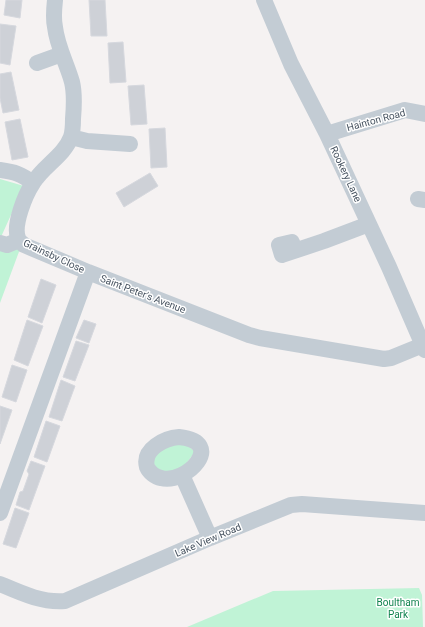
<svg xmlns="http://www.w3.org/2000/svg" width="425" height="627" font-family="Roboto,sans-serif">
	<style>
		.green { fill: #c0f3d6 }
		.building { fill: #ced1d7; stroke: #d6d8de }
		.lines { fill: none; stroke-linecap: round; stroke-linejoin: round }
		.minor { stroke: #c3ccd4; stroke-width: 16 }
		.labels { text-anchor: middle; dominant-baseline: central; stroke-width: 3; stroke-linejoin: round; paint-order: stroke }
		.street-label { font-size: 10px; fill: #485461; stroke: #fff }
		.park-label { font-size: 10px; fill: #128450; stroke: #fff }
	</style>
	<rect width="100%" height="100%" fill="#f5f2f2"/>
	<!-- green -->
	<path class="green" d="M0 179 24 186 1 237 20 249 0 303Z
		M183 441 195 452 182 469 165 473 155 471 153 455 170 445Z
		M419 588 422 595 423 627H187L273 591Z"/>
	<!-- building -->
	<path class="building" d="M6 0H22L20 18 4 15Z
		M89 0H105L107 36H91Z
		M0 24 16 26 10 65 0 63Z
		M123 42 126 82 110 83 108 43Z
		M11 72 19 110 3 113 0 98V74Z
		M144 85 147 124 131 125 128 86Z
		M20 119 28 157 12 160 5 122Z
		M165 128 167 167 151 168 149 129Z
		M150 173 158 186 124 207 116 193Z
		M41 279 56 285 42 323 28 317Z
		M27 320 43 326 28 366 14 360Z
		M84 320 96 324 89 343 76 338Z
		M76 341 89 345 75 381 63 377Z
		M12 365 27 370 16 402 2 397Z
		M61 380 75 386 62 421 49 417Z
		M0 406 12 410 0 444Z
		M46 421 60 426 47 462 34 457Z
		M31 461 45 466 29 510 16 505 20 492 23 491 29 474 27 471Z
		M15 508 29 513 16 548 3 544Z"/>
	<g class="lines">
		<!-- minor -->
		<path class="minor" d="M55 0C54 9 53 18 55 27 57 46 67 64 72 82 75 94 74 107 73 119 73 124 73 131 71 137 64 156 43 166 33 183 25 195 13 225 18 238 19 241 22 243 24 245L88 272
			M264 0 291 64 327 134 389 267 425 350
			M37 63 62 54
			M327 134 405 110 425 114
			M71 137 87 141 130 144
			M0 170C15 172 21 174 33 183
			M418 199 425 200
			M292 242 279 245 282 255 324 241 369 224
			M0 243 7 245 19 240
			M179 437C227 442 186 485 161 478 155 477 149 472 147 467 142 449 165 438 179 437Z
			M182 475 210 538
			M0 513 88 272 249 335 260 338 384 359 391 358 423 345
			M0 584C21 593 42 603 65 601L210 538 291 505 302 504 425 513"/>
	</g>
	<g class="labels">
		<!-- street labels -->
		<g class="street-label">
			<text transform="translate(376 120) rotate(-15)">Hainton Road</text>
			<text transform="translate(346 174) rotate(65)">Rookery Lane</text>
			<text transform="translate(54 256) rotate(25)">Grainsby Close</text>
			<text transform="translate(143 294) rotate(21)">Saint Peter's Avenue</text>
			<text transform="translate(208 540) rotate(-23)">Lake View Road</text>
		</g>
		<!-- park labels -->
		<g class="park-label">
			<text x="398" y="602">Boultham<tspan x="398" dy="12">Park</tspan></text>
		</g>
	</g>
</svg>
